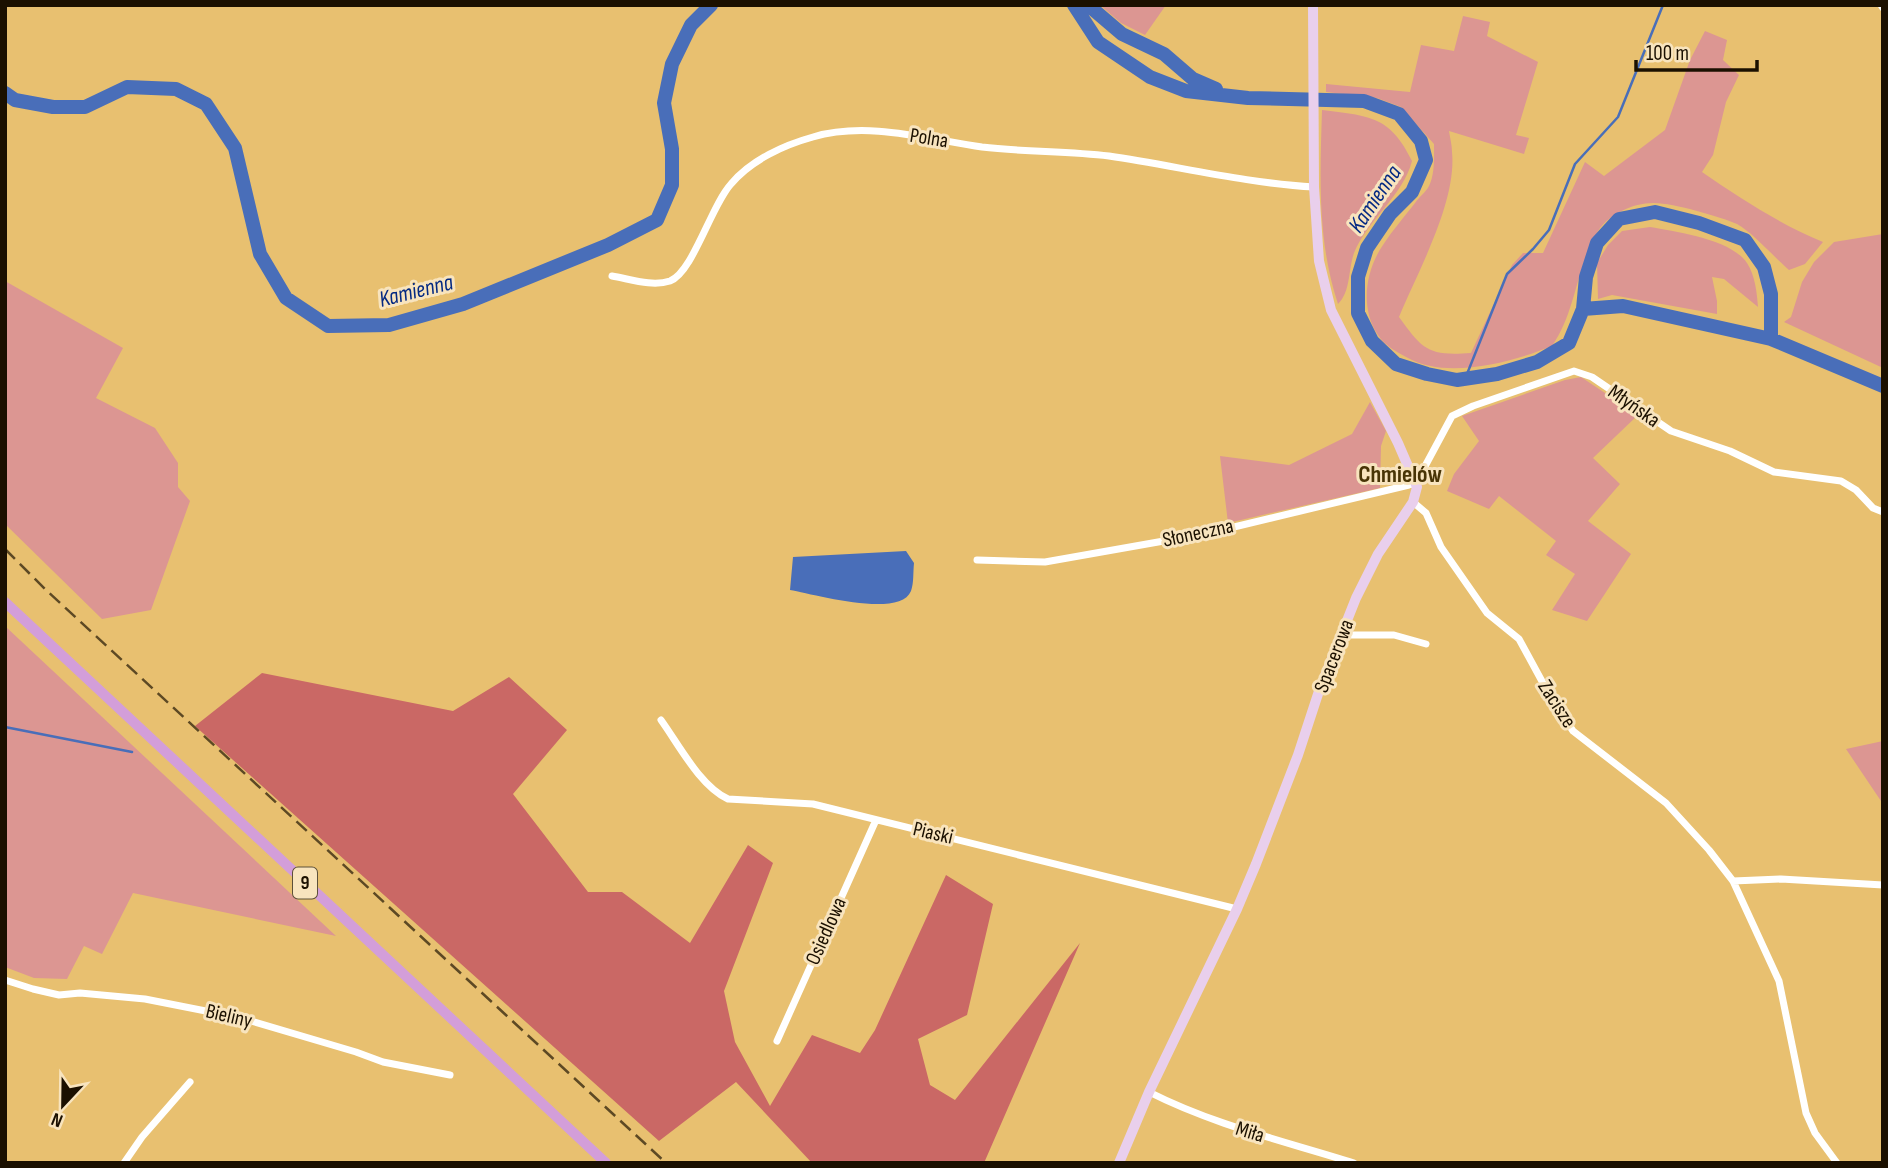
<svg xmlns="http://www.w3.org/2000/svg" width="1888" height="1168" font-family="'Sofia Sans Condensed',sans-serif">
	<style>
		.green { fill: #dc9692 }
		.forest { fill: #ca6865 }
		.water { fill: #496eb9 }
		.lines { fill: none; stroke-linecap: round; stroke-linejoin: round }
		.stream { stroke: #496eb9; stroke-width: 2.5 }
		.river { stroke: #496eb9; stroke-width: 14 }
		.street { stroke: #fff; stroke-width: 7 }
		.secondary { stroke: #e9cfec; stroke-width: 10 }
		.primary { stroke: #d39ed9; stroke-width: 10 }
		.rail { stroke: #5d4924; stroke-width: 2.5; stroke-dasharray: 14 7; stroke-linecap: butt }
		.labels { text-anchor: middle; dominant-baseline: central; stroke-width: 6; stroke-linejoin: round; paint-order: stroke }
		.shield { fill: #f8e4be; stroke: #5d5039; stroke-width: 2 }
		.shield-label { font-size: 19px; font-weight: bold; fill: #1b1000 }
		.street-label { font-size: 21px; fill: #1b1000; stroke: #f8e4be }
		.water-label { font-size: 23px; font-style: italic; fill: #042982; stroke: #f8e4be }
		.quarter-label { font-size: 24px; font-weight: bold; fill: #483406; stroke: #f8e4be }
	</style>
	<rect width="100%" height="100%" fill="#e8c070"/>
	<!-- green -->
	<path class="green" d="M1100 5H1166L1145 35 1121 23Z
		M1463 16 1490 22 1487 36 1538 62 1516 135 1529 138 1524 154 1449 131C1450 138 1452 145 1452 152 1457 202 1418 271 1399 317 1423 350 1428 356 1471 353L1512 265 1523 253H1543L1585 162 1604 176 1665 130 1690 60 1705 31 1727 40 1723 60 1739 75 1726 102 1713 155 1702 172C1740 198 1779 224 1823 242L1805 264 1789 270C1775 258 1752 232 1737 224 1722 217 1669 202 1653 203 1633 203 1609 214 1598 231 1576 267 1576 312 1552 346 1513 362 1447 380 1408 358 1397 352 1385 346 1378 335 1360 309 1365 271 1383 245 1392 231 1405 216 1415 203 1419 197 1426 192 1429 186 1435 174 1434 157 1434 144L1401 107 1377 98 1326 92V84L1410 92 1421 45 1454 51Z
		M1322 110C1368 116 1390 115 1412 161 1403 196 1368 219 1354 253 1348 270 1351 291 1338 304 1317 241 1320 176 1322 110Z
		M1650 227C1677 232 1731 239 1747 263 1755 275 1757 293 1758 307L1724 279 1712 277 1717 301V314L1612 295 1598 299 1597 263 1608 245 1622 231Z
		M1883 234V368L1784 322 1791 317 1802 282 1814 262 1834 242Z
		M5 281 123 348 96 398 155 428 178 463V487L190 501 151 610 102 619 5 524Z
		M1581 377 1638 415 1593 458 1620 484 1588 521 1631 554 1587 621 1552 610 1575 574 1546 555 1556 541 1499 496 1489 509 1447 491 1454 474 1479 441 1462 416 1565 380Z
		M1370 402 1386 431 1381 446 1380 488 1228 523 1220 456 1289 465 1352 434Z
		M5 626 336 936 133 893 102 954 84 946 67 979 34 978 5 967Z
		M1883 741V804L1846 749Z"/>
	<!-- forest -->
	<path class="forest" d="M262 673 453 711 509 677 567 730 513 794 588 892H622L690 943 748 845 773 863 724 991 735 1042 770 1106 812 1035 860 1053 875 1030 946 875 993 904 967 1015 918 1039 930 1085 955 1100 1080 943 984 1163H812L736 1082 659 1141 195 726Z"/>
	<!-- water -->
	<path class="water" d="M906 551 914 563C913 572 914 583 911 591 900 619 813 594 790 590L793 557Z"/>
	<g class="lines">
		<!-- stream -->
		<path class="stream" d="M1465 379 1507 274 1533 249 1549 230 1575 164 1618 117 1663 5
			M5 727 132 752"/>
		<!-- river -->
		<path class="river" d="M1074 5 1098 42 1150 77 1186 91 1248 98 1364 101 1399 114 1421 141 1426 160 1412 192 1390 214 1367 248 1358 277V313L1372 341 1396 364 1427 374 1457 380 1497 374 1537 362 1569 343 1583 309 1623 306 1771 339 1883 386
			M1088 5 1122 34 1164 54 1193 79 1216 89
			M5 93 15 100 53 107H85L127 87 176 89 206 104 235 148 260 254 286 298 328 326 389 325 463 304 608 245 657 220 672 185V149L664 103 672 64 691 25 711 5
			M1583 309 1586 277 1597 243 1619 219 1655 212 1699 223 1745 240 1764 267 1771 294V339"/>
		<!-- street -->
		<path class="street" d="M1881 5 1883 8
			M612 276C630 279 652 287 670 281 693 272 711 206 731 184 751 160 784 145 813 137 867 121 927 139 982 147 1024 152 1067 151 1109 156 1177 166 1245 183 1314 187
			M1413 502 1426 513 1441 547 1487 613 1519 639 1550 696 1573 731 1666 803 1709 850 1733 881 1779 981 1806 1113 1815 1133 1837 1163
			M977 560 1045 562 1209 533 1409 485 1416 483 1452 416 1473 406 1574 371 1592 377 1671 431 1730 451 1774 472 1841 481 1856 490 1873 508 1883 512
			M1342 635H1394L1426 644
			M661 720C679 745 700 786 728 799L813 804 1237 909
			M1733 881 1781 879 1883 885
			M5 980 33 989 59 995 80 993 145 999 241 1018 356 1052 383 1062 450 1075
			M777 1041 876 820
			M1149 1092C1214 1125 1284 1141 1354 1163
			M124 1163 142 1137 190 1082"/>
		<!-- secondary -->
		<path class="secondary" d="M1119 1163 1149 1092 1237 909 1256 864 1298 755 1319 691 1356 598 1378 554 1413 502 1417 487 1398 443 1331 310 1319 261 1314 187 1313 5"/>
		<!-- primary -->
		<path class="primary" d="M5 602 606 1163"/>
		<!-- rail -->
		<path class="rail" d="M5 549 45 589 666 1163"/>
	</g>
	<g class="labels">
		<!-- shield labels -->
		<rect class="shield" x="293" y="867.5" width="24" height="31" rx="5"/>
		<g class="shield-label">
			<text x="305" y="883">9</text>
		</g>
		<!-- street labels -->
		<g class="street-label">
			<text transform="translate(929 138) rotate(9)">Polna</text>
			<text transform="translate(1634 406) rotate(35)">Młyńska</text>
			<text transform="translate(1198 533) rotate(-12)">Słoneczna</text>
			<text transform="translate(1334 656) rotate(-69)">Spacerowa</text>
			<text transform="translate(1557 704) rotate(57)">Zacisze</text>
			<text transform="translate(933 833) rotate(13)">Piaski</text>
			<text transform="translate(826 931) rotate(-66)">Osiedlowa</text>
			<text transform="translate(229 1016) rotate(13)">Bieliny</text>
			<text transform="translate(1250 1132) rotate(17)">Miła</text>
		</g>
		<!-- water labels -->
		<g class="water-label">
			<text transform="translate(1375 199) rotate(-56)">Kamienna</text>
			<text transform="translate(416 291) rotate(-14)">Kamienna</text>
		</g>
		<!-- quarter labels -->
		<g class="quarter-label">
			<text x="1400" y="474">Chmielów</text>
		</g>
	</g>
	<!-- border -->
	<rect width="1888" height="1168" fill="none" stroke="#1b1000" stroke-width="14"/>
	<!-- north arrow -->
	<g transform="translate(63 1105) rotate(202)" stroke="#f8e4be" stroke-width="5" paint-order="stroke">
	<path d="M0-5L12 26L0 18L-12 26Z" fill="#1b1000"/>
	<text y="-10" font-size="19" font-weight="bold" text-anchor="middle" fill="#1b1000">N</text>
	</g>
	<!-- scale -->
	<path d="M1636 60v10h121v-10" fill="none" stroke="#1b1000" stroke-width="3.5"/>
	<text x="1646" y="60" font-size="21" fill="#1b1000" stroke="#f8e4be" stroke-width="5" paint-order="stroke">100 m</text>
</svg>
